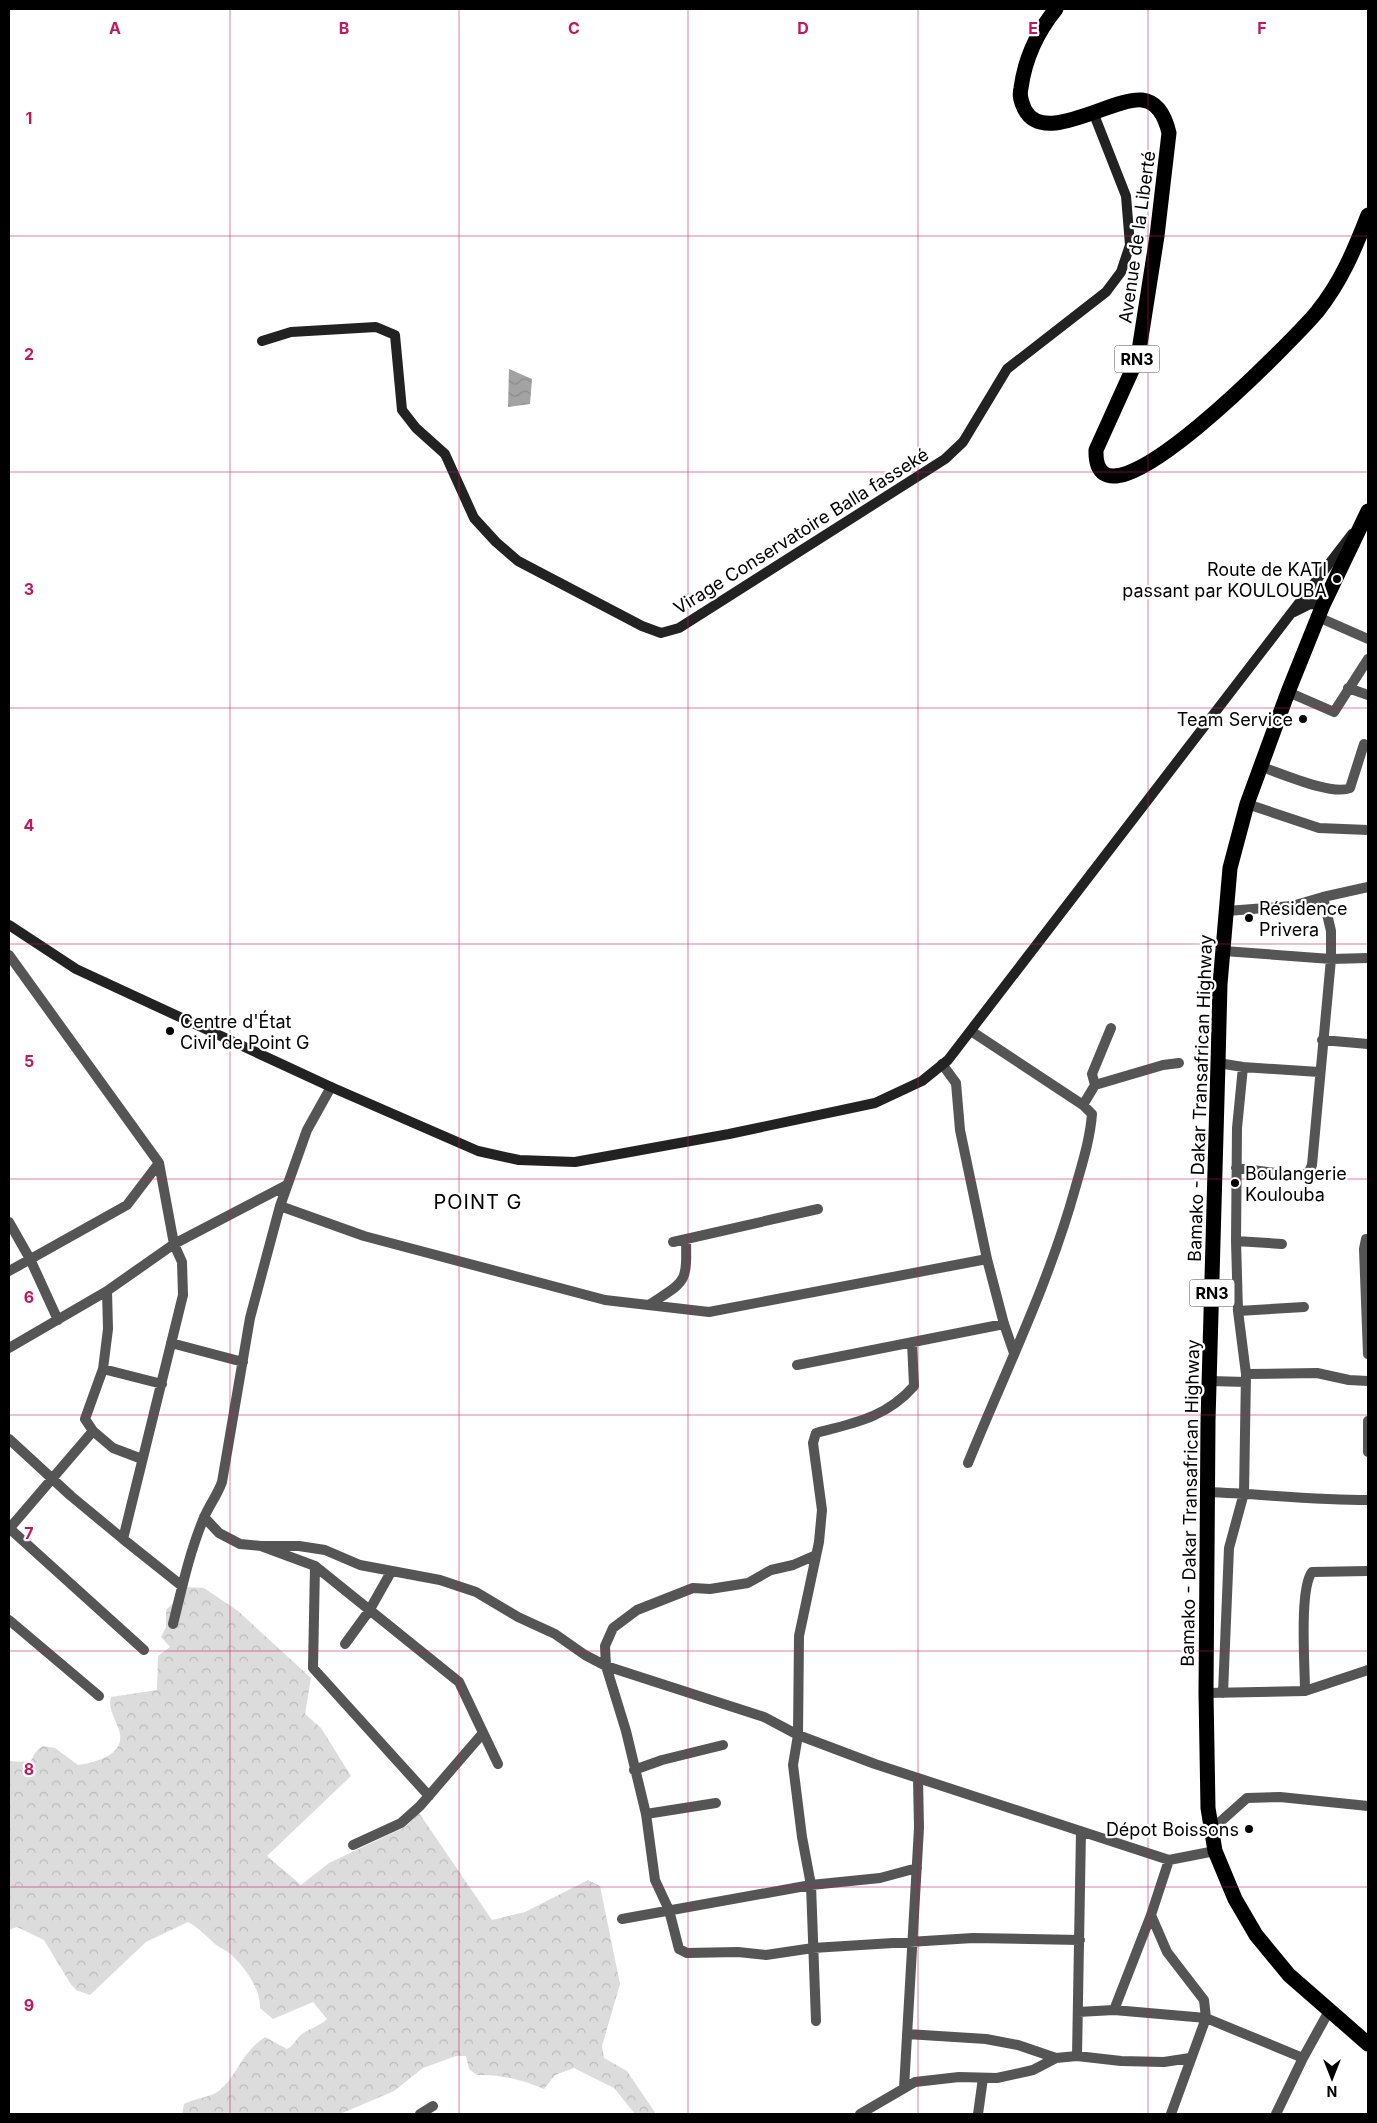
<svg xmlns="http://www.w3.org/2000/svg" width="1377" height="2123" font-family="Inter,sans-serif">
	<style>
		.forest { fill: url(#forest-crowns) }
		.water { fill: url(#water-waves) }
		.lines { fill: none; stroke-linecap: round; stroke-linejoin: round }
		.street { stroke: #555; stroke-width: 10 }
		.secondary { stroke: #222; stroke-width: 10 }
		.highway { stroke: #000; stroke-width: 15 }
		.grid { fill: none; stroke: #c2185b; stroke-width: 1; stroke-opacity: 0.55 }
		.poi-dot { fill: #000; stroke: #fff; stroke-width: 2 }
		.labels { text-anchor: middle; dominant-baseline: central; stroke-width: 4.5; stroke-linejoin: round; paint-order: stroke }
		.shield { fill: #fff; stroke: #4c4c4c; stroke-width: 1 }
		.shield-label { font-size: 16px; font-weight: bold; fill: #000 }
		.street-label { font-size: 18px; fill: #000; stroke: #fff }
		.poi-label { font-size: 18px; fill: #000; stroke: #fff; text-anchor: end }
		.quarter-label { font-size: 20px; letter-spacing: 1px; fill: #000; stroke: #fff }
		.grid-label { font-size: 16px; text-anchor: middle; font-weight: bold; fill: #c2185b; stroke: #fff; stroke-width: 4.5; stroke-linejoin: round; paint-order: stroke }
	</style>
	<defs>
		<pattern id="forest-crowns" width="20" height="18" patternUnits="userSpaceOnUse" patternTransform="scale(1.25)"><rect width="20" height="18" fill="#dcdcdc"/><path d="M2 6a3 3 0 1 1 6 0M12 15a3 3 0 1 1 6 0" fill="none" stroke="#bbb"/></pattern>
		<pattern id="water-waves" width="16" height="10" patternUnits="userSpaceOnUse" patternTransform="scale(1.25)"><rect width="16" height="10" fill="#a3a3a3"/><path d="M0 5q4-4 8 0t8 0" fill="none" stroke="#8b8b8b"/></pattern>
	</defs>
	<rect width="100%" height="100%" fill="#fff"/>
	<!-- forest -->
	<path class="forest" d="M185 1587 204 1588 238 1611 311 1678 305 1714 321 1728 351 1776 267 1856 301 1885 329 1863 405 1827 419 1813 492 1920 525 1912 588 1880 600 1886 620 1984 602 2046 604 2058 627 2071 656 2114H635L614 2088 574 2068 555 2075 544 2089C523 2080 500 2074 477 2075L469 2069 466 2056H456L423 2068 394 2091 340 2114H182L184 2104C195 2098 210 2098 220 2090 239 2073 241 2053 265 2037L287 2049C296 2044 295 2039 302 2034 310 2028 320 2026 327 2019L313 2002 273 2019 260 2008C261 1989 243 1964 228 1952 224 1949 218 1947 215 1944 205 1935 199 1928 188 1922L146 1942 90 1995 76 1990 70 1983 44 1940 17 1927 9 1930V1761C44 1764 24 1758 43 1746L55 1748 78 1765C93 1763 124 1756 120 1734 118 1722 107 1710 111 1697L157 1690 158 1656 170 1647 161 1637 166 1627V1610L181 1595Z"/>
	<!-- water -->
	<path class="water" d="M509 369 532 379 530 404 508 407Z"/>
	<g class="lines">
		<!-- street -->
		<path class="street" d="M1318 617 1368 639
			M1348 688 1368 695
			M1288 692 1334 712 1368 659
			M1262 767C1280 773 1333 796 1350 788L1364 744
			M1247 804 1319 828 1368 830
			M1323 897 1368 887
			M1227 911 1292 906 1323 897 1331 931V959L1312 1165 1308 1174 1292 1175 1236 1168
			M1224 951 1331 959 1368 958
			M9 955 159 1163 174 1244 182 1262 183 1295 123 1539 71 1496 9 1439
			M1322 1040 1368 1044
			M1218 1063 1243 1067 1319 1072
			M942 1064 956 1083 960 1130 987 1259 1004 1324 1014 1353
			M1095 1085 1163 1065 1179 1063
			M1083 1105 1095 1085 1092 1074 1111 1028
			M280 1206 364 1236 605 1300 709 1312 987 1259
			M9 1222 30 1259 58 1320
			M1368 1239H1366L1364 1249 1368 1354
			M1236 1241 1282 1244
			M673 1242 818 1209
			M9 1271 127 1205 159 1163
			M649 1305C686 1280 687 1285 686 1239
			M1238 1311 1304 1307
			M171 1343 243 1362
			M9 1348 107 1291 174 1244 287 1185
			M797 1365 1004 1324
			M103 1369 162 1384
			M1246 1374 1317 1373 1349 1380 1368 1381
			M1210 1381 1246 1382
			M1368 1421V1452
			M93 1431 85 1419 103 1369 108 1329 107 1291
			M968 1463C1005 1372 1049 1283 1075 1189 1082 1164 1090 1140 1092 1114L1083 1105 971 1031
			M1208 1492C1261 1494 1315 1500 1368 1500
			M204 1517 219 1533 240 1544 261 1546 315 1566 459 1682 498 1764
			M9 1528 144 1650
			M9 1529 93 1431 113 1448 142 1459
			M123 1539 182 1586
			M261 1546H299L325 1550 360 1565 440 1580 476 1592 518 1617 555 1634 585 1655 606 1666 764 1717 798 1735 875 1764 1169 1860 1215 1851
			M816 1555 793 1565 771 1570 748 1583 710 1589 693 1588 637 1610 613 1628 605 1646 606 1666 626 1731 646 1814 655 1880 669 1910 679 1949 687 1953 738 1952 766 1955 813 1948 973 1938 1080 1940
			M315 1566 313 1668 429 1796
			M9 1620 99 1696
			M173 1624C182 1588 189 1554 203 1520 208 1507 217 1496 222 1482L250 1318 280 1206 307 1130 331 1087
			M345 1644 369 1611 391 1572
			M1305 1691C1305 1667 1299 1589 1312 1572L1368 1571
			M1206 1693 1305 1691 1368 1670
			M1223 1693 1229 1548 1244 1493 1246 1374 1238 1311 1236 1241 1237 1128 1243 1067
			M634 1770 662 1760 723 1745
			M646 1814 716 1803
			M1211 1830 1247 1798 1280 1797 1368 1806
			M353 1845 401 1823 420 1806 483 1733
			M1151 1915 1167 1952 1204 2000 1206 2018 1171 2114
			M622 1919 811 1885 880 1878 917 1868
			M1114 2010 1151 1915 1169 1860
			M1078 2012 1114 2010 1206 2018 1303 2058
			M816 2021 811 1885 802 1837 793 1765 798 1735 799 1636 819 1542 822 1510 813 1443 816 1433C855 1423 887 1417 914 1386L912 1342
			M907 2034 986 2039 1018 2045 1056 2058
			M1077 2056 1081 1831
			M904 2088 919 1828 918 1778
			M420 2114 433 2106
			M860 2114 915 2082 959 2077 997 2078 1033 2070 1056 2058 1077 2056 1121 2061 1164 2062 1190 2058
			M978 2114 983 2078
			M1276 2114 1303 2058 1329 2011"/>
		<!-- secondary -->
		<path class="secondary" d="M262 341 291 332 376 327 395 335 402 410 416 428 445 454 474 518 496 542 518 561 642 626 661 633 679 628 945 459 963 442 1007 369 1106 292 1121 272 1130 245 1126 196 1093 112
			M1294 612 1310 604 1323 605
			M9 925 76 969 331 1087 478 1151 519 1160 575 1162 729 1134 875 1103 922 1081 948 1060 1352 534"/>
		<!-- highway -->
		<path class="highway" d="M1056 9C1038 31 1025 59 1021 88 1019 96 1021 102 1025 110 1044 146 1112 97 1142 100 1159 102 1166 120 1169 133L1157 236 1138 357 1096 450C1093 550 1301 331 1317 312 1341 282 1354 251 1368 215
			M1368 511 1323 605 1288 692 1247 804 1230 868 1220 984 1218 1063 1208 1421 1206 1693 1208 1808 1215 1851 1235 1899 1256 1935 1289 1975 1368 2044"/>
	</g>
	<!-- grid -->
	<path class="grid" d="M230 9V2114M459 9V2114M688 9V2114M918 9V2114M1148 9V2114M9 236H1368M9 472H1368M9 708H1368M9 944H1368M9 1179H1368M9 1415H1368M9 1651H1368M9 1887H1368"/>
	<!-- markers -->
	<g class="poi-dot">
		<circle cx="1337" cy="579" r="5"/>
		<circle cx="1303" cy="719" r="5"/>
		<circle cx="1249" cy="918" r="5"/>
		<circle cx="170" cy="1031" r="5"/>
		<circle cx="1235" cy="1183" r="5"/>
		<circle cx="1249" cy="1829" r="5"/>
	</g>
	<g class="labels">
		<!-- shield labels -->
		<g class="shield">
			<rect x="1114.5" y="345.5" width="45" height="27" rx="4"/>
			<rect x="1189.5" y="1279.5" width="45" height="27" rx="4"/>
		</g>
		<g class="shield-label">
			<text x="1137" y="359">RN3</text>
			<text x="1212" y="1293">RN3</text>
		</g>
		<!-- street labels -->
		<g class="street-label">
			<text transform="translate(1137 237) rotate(-82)">Avenue de la Liberté</text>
			<text transform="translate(801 531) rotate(-32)">Virage Conservatoire Balla fasseké</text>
			<text transform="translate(1200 1098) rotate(-88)">Bamako - Dakar Transafrican Highway</text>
			<text transform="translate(1190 1503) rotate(-89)">Bamako - Dakar Transafrican Highway</text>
		</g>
		<!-- poi labels -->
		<g class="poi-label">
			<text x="1327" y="569">Route de KATI<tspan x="1327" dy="21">passant par KOULOUBA</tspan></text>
			<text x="1293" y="719">Team Service</text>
			<text x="1259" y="908" text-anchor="start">Résidence<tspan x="1259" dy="21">Privera</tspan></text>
			<text x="180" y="1021" text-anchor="start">Centre d'État<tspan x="180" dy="21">Civil de Point G</tspan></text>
			<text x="1245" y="1173" text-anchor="start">Boulangerie<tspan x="1245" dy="21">Koulouba</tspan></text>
			<text x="1239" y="1829">Dépot Boissons</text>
		</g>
		<!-- quarter labels -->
		<g class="quarter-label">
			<text x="478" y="1202">POINT G</text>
		</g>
	</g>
	<g class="grid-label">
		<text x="115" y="34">A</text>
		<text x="344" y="34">B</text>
		<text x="574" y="34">C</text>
		<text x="803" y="34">D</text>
		<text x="1033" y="34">E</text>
		<text x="1262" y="34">F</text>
		<text x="29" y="124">1</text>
		<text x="29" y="360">2</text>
		<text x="29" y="595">3</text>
		<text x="29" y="831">4</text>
		<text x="29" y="1067">5</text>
		<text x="29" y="1303">6</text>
		<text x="29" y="1539">7</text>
		<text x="29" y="1775">8</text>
		<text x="29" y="2011">9</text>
	</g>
	<!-- border -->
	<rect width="1377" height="2123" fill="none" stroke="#000000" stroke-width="20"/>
	<!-- north arrow -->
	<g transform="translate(1332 2078) rotate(180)" stroke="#ffffff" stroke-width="4" paint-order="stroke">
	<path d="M0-4L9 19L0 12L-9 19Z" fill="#000000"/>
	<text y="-8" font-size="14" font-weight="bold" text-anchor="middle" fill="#000000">N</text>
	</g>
</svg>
